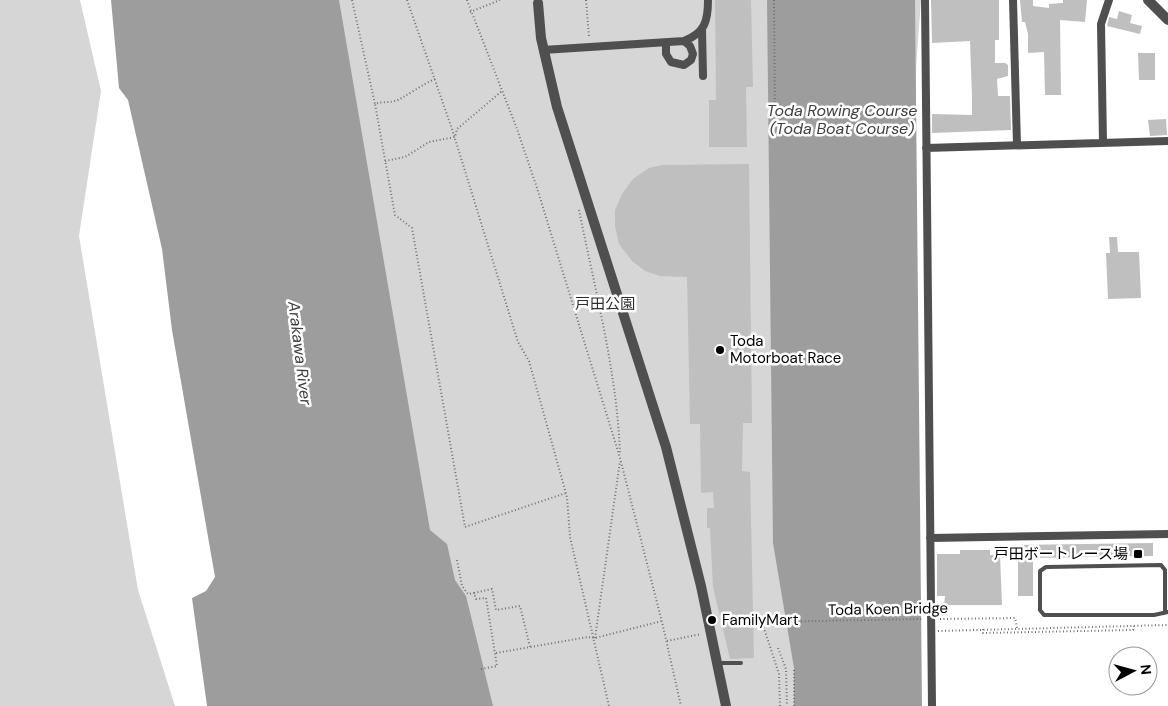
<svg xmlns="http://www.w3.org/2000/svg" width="1168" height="706" font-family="'DM Sans','Noto Sans JP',sans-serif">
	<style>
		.green { fill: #d6d6d6 }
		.water { fill: #9d9d9d }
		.building { fill: #bfbfbf }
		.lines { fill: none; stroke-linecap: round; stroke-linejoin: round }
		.path { stroke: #717171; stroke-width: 2; stroke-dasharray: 1 2.5; stroke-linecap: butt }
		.service { stroke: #4f4f4f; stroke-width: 4 }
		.minor { stroke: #4f4f4f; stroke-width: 8 }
		.tertiary { stroke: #4f4f4f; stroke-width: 10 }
		.poi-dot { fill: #000; stroke: #fff; stroke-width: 2 }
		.labels { text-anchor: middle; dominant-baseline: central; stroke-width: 5; stroke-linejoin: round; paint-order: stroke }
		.park-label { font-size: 15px; fill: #2d2d2d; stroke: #fff }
		.poi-label { font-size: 15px; fill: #000; stroke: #fff; text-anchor: start }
		.street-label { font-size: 15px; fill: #000; stroke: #fff }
		.water-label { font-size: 16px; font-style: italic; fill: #3e3e3e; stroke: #fff }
	</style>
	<rect width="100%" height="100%" fill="#fff"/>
	<!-- green -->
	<path class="green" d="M0 0H80L101 91 79 236 138 590 175 706H0Z
		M257 0H921L916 68 917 706H353Z"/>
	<!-- water -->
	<path class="water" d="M111 0H339L430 530 447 544 455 580 466 596 493 706H207L192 598 206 591 215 577 172 330 162 249 128 100 119 88Z
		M767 0H915L922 706H794V668L773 543Z"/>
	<!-- building -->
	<path class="building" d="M715 0H751L753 87H746L747 147H709V100H716Z
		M931 0H999V40H995V63H1005L1008 65V76L997 79 998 96H1010L1011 130 932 133V114L972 115V97L970 41 932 43Z
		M1020 0H1033V6L1049 8V4L1063 3V0H1087L1085 22 1060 20 1061 95H1045L1044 52 1028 53V34L1025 22H1022Z
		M1119 11 1132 15 1130 23 1142 26 1140 34 1107 26 1109 17 1117 19Z
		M1138 53H1155V80H1139Z
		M1166 119 1167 135 1150 136 1148 120Z
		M749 164 752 423H743L742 471 750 472 754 658 730 659 713 587 710 528H707V508H714L713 492 701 493 700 424H690L687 277 660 276 645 271 632 261 619 244 615 226V210L622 194 633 179 649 168 662 165Z
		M1109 237H1117L1118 252H1139L1141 298 1108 299 1106 253H1110Z
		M1153 543V556L1033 558V596H1018V557H1013V545Z
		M960 550H990V555H1000L1002 605H944L945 596H937V554H960Z"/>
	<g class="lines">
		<!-- path -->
		<path class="path" d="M352 0 375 104
			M407 0 452 129 518 342 529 361 567 497 570 537 609 706
			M467 0 517 129 537 188 620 458 662 622 681 706
			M586 0 589 37
			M774 0 775 111
			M470 12 500 0
			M435 79C424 83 401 100 395 101 388 103 383 101 375 104L395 215 412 228 465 527 566 493
			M385 161 405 157 429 142 455 137 457 129 502 91
			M579 210C595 290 617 372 620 454
			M457 560 462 586 468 594 474 593
			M940 619 1015 618 1017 628
			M983 629V633L1133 630 1134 626
			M938 631 1168 625
			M595 638 620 461
			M667 641 701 634
			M778 648 786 669 787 706
			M496 653 588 637 595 638 662 621
			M481 669 497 666 486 598 476 599 474 593 492 589 496 610 520 606 530 647
			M794 670V706
			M780 706 779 674 762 622 923 619"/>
		<!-- service -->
		<path class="service" d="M1165 612V570L1161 565 1046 567 1040 571V610L1044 615H1154L1168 612
			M719 663H741"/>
		<!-- minor -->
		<path class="minor" d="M925 0 932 706
			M1013 0 1017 145
			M702 29 703 76
			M666 43V54L671 62 684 65 691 60 693 54 690 46 684 41
			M543 50 684 41C705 33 708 21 708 0
			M1103 142 1101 24 1109 0
			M926 148 1168 141
			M930 538 1168 534"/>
		<!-- tertiary -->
		<path class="tertiary" d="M1148 0 1168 20
			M538 3 541 38 557 107 666 447 701 586 726 706"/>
	</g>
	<!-- markers -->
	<g class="poi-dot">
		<circle cx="720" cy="350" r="5"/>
		<rect x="1133" y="549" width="10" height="10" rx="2.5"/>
		<circle cx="712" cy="620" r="5"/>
	</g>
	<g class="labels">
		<!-- park labels -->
		<g class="park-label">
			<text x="605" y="304">戸田公園</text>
		</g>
		<!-- poi labels -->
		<g class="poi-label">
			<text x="730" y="341">Toda<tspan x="730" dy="17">Motorboat Race</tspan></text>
			<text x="1128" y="554" text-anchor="end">戸田ボートレース場</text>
			<text x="722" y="620">FamilyMart</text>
		</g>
		<!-- street labels -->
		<g class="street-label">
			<text transform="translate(888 609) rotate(-1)">Toda Koen Bridge</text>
		</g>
		<!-- water labels -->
		<g class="water-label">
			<text x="842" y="110">Toda Rowing Course<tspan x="842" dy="18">(Toda Boat Course)</tspan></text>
			<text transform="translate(300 353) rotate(83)">Arakawa River</text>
		</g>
	</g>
	<!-- north arrow -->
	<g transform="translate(1133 671) rotate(84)"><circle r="24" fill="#ffffff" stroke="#999999"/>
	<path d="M0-4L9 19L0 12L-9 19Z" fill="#000000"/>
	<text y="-8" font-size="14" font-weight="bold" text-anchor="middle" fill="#000000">N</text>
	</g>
</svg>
